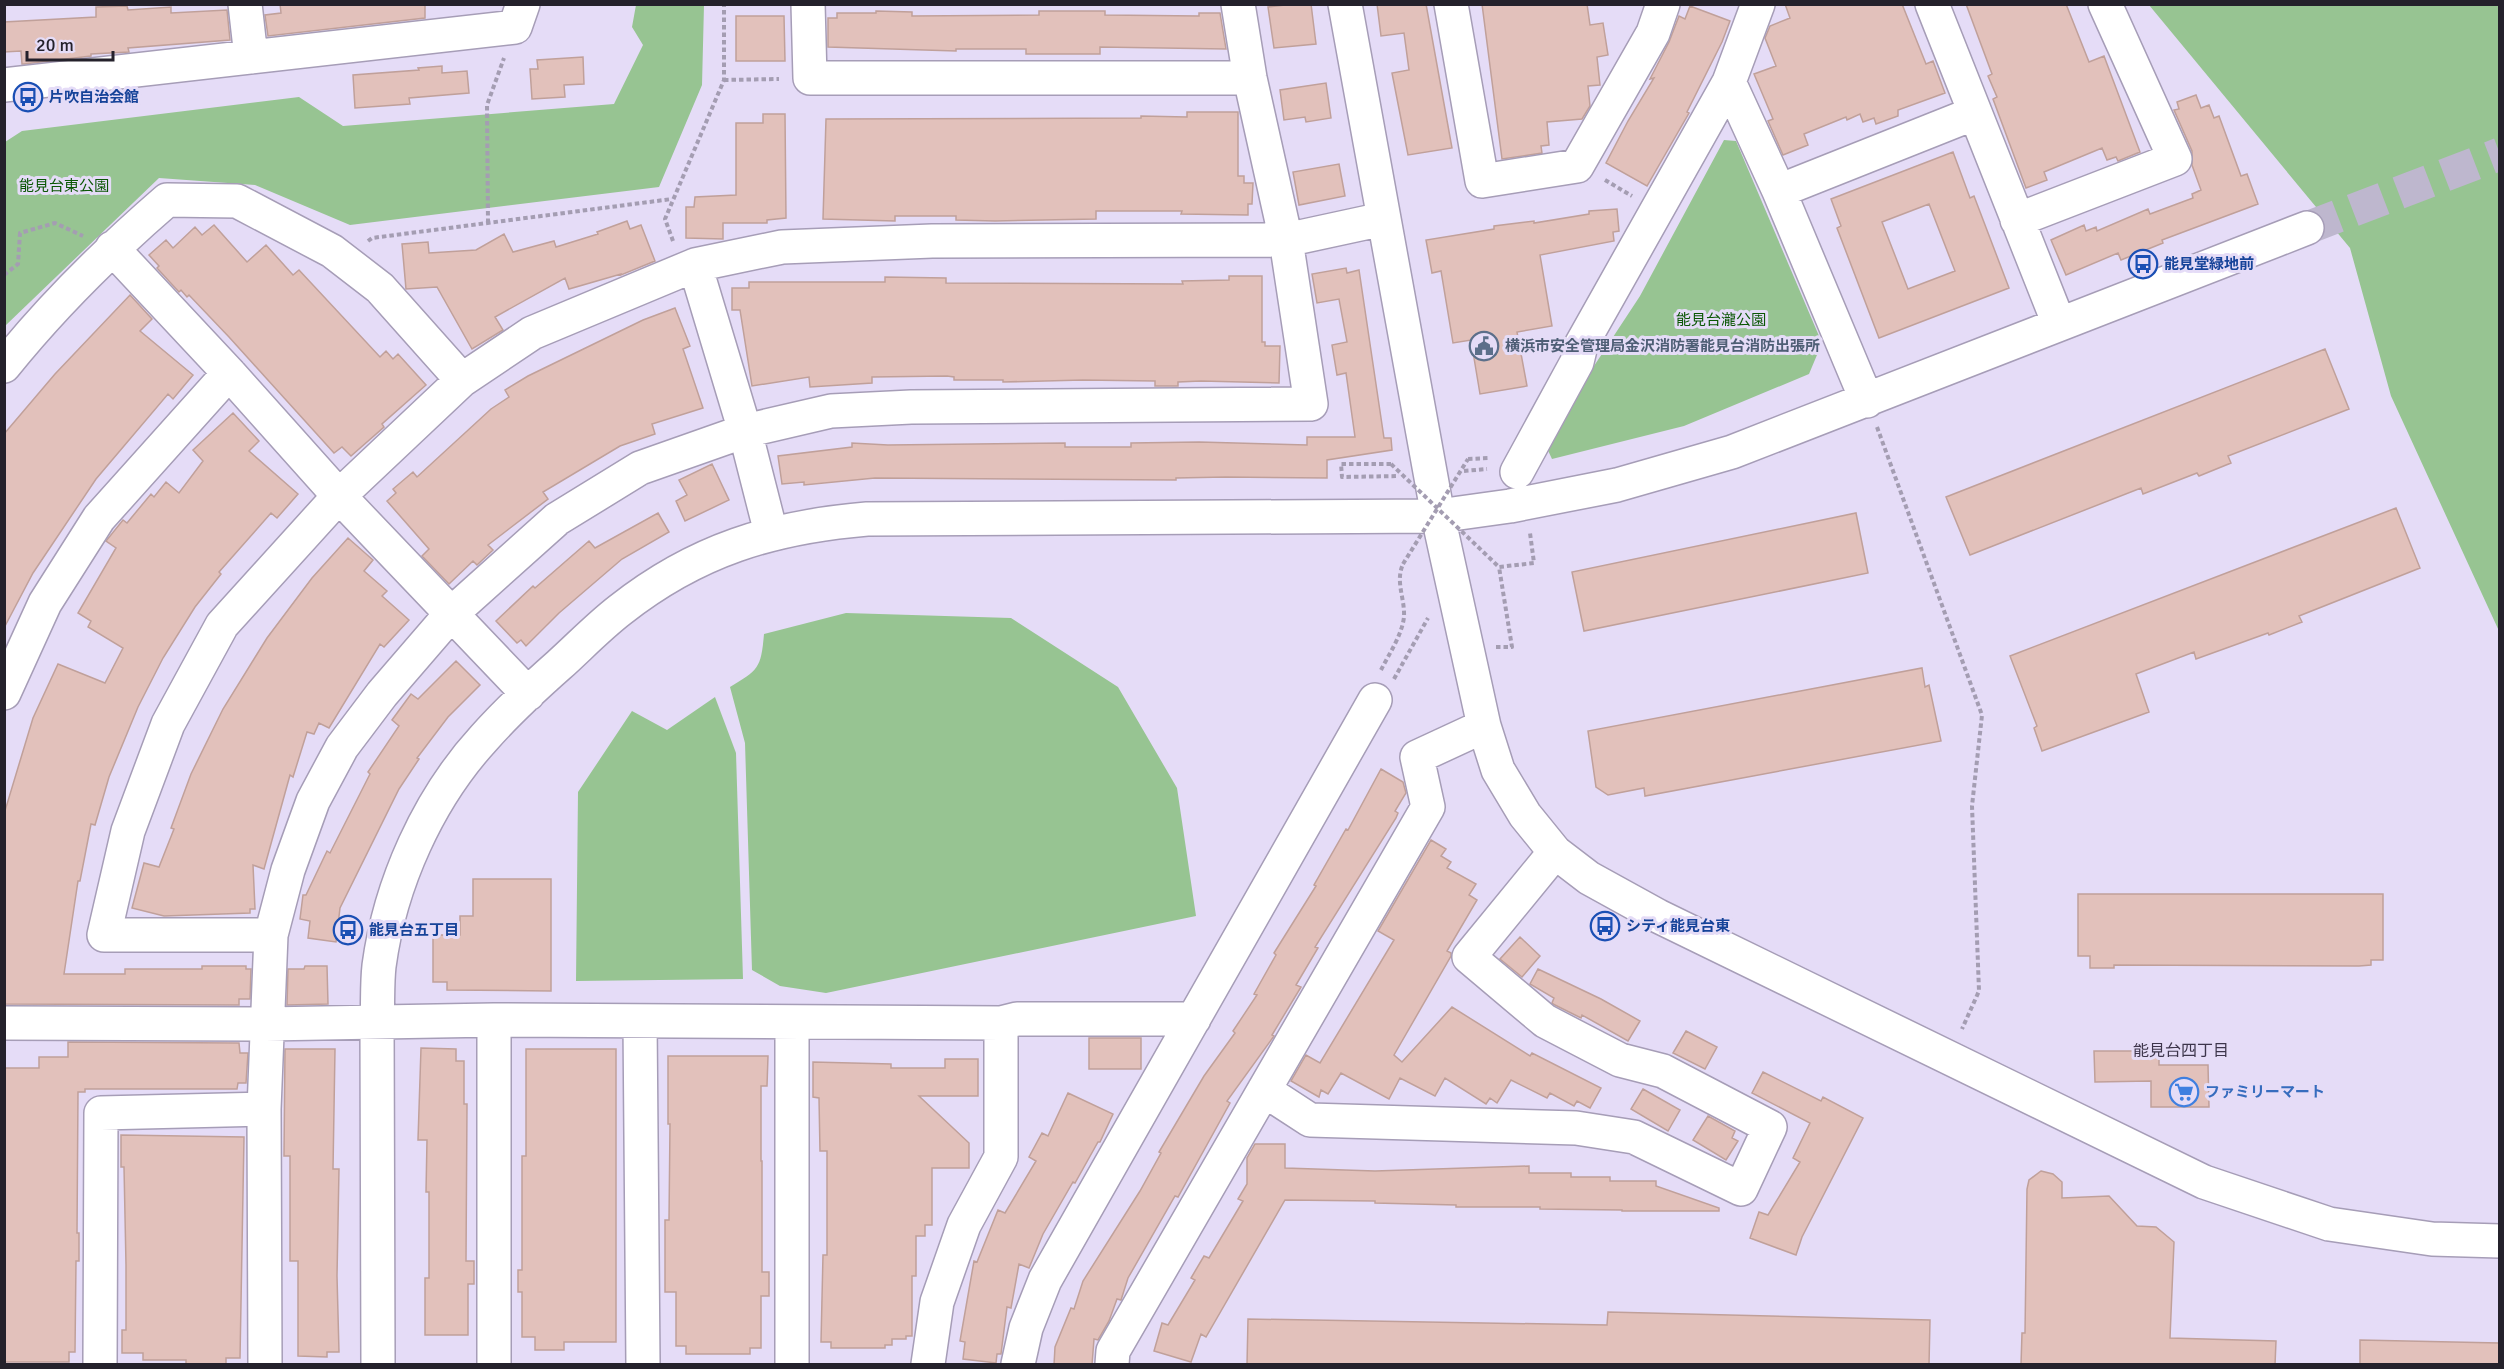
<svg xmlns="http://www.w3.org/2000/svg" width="2504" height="1369" font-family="Signika,'Noto Sans JP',sans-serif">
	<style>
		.green { fill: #97c492 }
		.building { fill: #e2c1bb; stroke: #c0a09a; stroke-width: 1.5; fill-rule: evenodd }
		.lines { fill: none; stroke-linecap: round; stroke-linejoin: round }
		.minor-tunnel { stroke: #beb7ce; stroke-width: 33; stroke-dasharray: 33 16; stroke-linecap: butt }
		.minor-casing { stroke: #a69db7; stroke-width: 36 }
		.path { stroke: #a49db2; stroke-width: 4; stroke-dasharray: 4.5 3; stroke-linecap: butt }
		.minor { stroke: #fff; stroke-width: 33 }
		.path-bridge { stroke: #a49db2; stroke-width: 4; stroke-dasharray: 4.5 3; stroke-linecap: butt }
		.labels { text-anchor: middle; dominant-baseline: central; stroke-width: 6; stroke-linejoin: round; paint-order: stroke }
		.transit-label { font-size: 15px; font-weight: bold; fill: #164399; stroke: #e5dcf7; text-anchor: start }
		.park-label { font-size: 15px; fill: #0b5705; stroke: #e5dcf7 }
		.service-label { font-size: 15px; font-weight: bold; fill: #4e5e75; stroke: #e5dcf7; text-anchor: start }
		.shop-label { font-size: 15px; font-weight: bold; fill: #366cbe; stroke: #e5dcf7; text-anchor: start }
		.neighbourhood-label { font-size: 16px; fill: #3d354b; stroke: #e5dcf7 }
	</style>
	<rect width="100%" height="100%" fill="#e5dcf7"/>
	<!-- green -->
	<path class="green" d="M636 5H704L702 85 659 187 350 225 255 185 159 178 5 326V142L22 131 299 97 343 126 614 104 643 45 632 27Z
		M2149 5H2499V631L2391 396 2350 248Z
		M1724 140 1736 141 1822 343 1809 374 1684 426 1552 459 1544 442 1640 296Z
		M846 613 1011 618 1118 687 1177 788 1196 916 826 993 780 986 752 970 745 743 730 687C758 670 761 669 764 634Z
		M715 697 736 753 743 979 576 981 578 792 632 711 667 730Z"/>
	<!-- building -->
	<path class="building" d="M280 4H425V18L268 36 265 15 281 13Z
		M1294 4H1311L1316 44 1274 48 1268 7Z
		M1377 4H1426L1452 148 1408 155 1392 73 1409 70 1404 33 1381 36Z
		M1482 4H1587L1590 25 1603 23 1608 55 1597 57 1600 85 1588 86 1590 106 1582 119 1547 122 1549 145 1541 146 1542 153 1502 159Z
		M1785 4H1902L1926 64 1933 61 1945 93 1898 110V116L1876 124 1874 118 1863 122 1860 114 1847 120 1846 117 1804 134 1808 145 1783 155 1768 121 1773 119 1754 74 1776 66 1765 38 1770 26 1790 18Z
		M1966 4H2066L2089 62 2104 56 2140 152 2118 161 2116 157 2107 160 2102 148 2044 172 2047 180 2026 188 1993 99 1997 97 1988 76 1992 74Z
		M127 6 128 10 171 7V13L227 10 230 40 128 48 129 52 91 54V56L24 64H22L21 51 4 52V22L96 17V7Z
		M1690 6 1730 21 1722 42 1687 112 1689 113 1647 186 1606 163 1628 121 1654 78 1650 79 1669 42 1679 16 1685 19Z
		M876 11 912 12V16L1039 15V11H1105V15L1199 16V13H1220L1226 49 1100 47V54H1026V49H956V51L828 47V18H837V13H876Z
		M736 16H784L785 61H736Z
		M583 57 584 84 564 85 565 97 532 99 530 69H538L537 60Z
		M442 66V73L467 71 469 93 409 98 410 104 355 108 353 75 419 70 418 68Z
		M1326 83 1331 118 1306 122 1305 117 1284 120 1280 90Z
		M2196 95 2201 108 2209 105 2214 118 2219 116 2241 176 2247 174 2258 204 2162 240 2163 243 2121 260 2118 253 2066 275 2051 240 2084 225 2086 231 2096 227 2097 231 2148 209 2150 214 2193 198 2192 194 2201 190 2192 165V151L2174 110 2179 109 2177 102Z
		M1187 112H1238V176H1244V183H1253L1252 204H1248V215L1181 214 1182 211H1096V219L995 221 956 220V216H895V221L823 219 826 119 1141 118V116L1187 117Z
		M763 114H785L786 218 767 220V223H723V239L686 238V207H694L695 197 736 195V123H763Z
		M1953 152 1970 198 1974 196 2009 288 1879 338 1837 228 1841 226 1831 199ZM1929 204 1955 271 1908 289 1882 222Z
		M1339 164 1345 196 1299 205 1293 172Z
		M1617 209 1619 231 1613 232 1614 241 1540 255 1552 326 1517 332 1527 386 1480 394 1471 340 1453 343 1441 271 1432 273 1426 240 1494 229V226L1534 221V223L1589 214V211Z
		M627 221 630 229 641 225 655 261 621 275V274L569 289 565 278 495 317 503 330 472 349 437 287 406 289 402 244 428 242 429 253 476 250 504 234 513 252 554 241 556 247 598 234 597 232Z
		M214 225 247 262 266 245 293 275 299 270 380 357 386 351 393 359 398 354 426 385 382 424 384 427 351 456 342 447 334 453 229 337 189 295 187 297 181 290 179 292 157 268 159 266 149 255 166 240 173 248 195 227 202 235Z
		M1346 268 1347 273 1359 270 1384 438H1391L1392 450 1327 460V478L1226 477 1176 478V480L875 478 804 485V482L782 484 778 456 852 447V443L888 445 1065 443V447H1131V443L1199 442 1307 445V437H1355L1346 373 1337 375 1332 345 1347 342 1339 299 1317 303 1312 274Z
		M1229 276H1262V342H1265V346H1280L1279 383 1201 381 1178 382V386H1155V381L1083 380 1003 382V380H954V377L947 376 872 377V383L810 387 809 377 752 386 740 310H732V288H749V282H885V277L946 278V283L1183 284 1182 281 1229 280Z
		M130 295 152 319 140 331 193 375 173 399 168 394 96 479 33 573 4 628V434L55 374Z
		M675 308 690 346 683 349 703 408 652 424 655 434 620 446 543 492 548 499 488 545 493 550 477 565 473 561 449 584 422 556 429 549 387 501 396 493 393 489 413 472 417 477 491 409 509 397 505 390 528 376 643 320Z
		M2325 349 2349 409 2228 456 2231 463 2199 476 2197 473 2143 494 2141 488 1970 555 1946 497Z
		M233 413 259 441 249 451 298 494 277 518 271 513 219 572 221 574 195 607 163 658 138 707 109 777 95 825 91 824 80 881H78L64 974H125V969H202V966H246V969H251L250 999H239V1005L4 1004V814L33 718 58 664 105 683 123 648 88 627 91 621 78 613 116 548 106 541 123 520 127 523 151 494 154 497 166 482 179 493 203 461 193 450Z
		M712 464 729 500 685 521 676 501 687 495 679 480Z
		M2396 508 2420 568 2299 616 2302 622 2269 635 2268 633 2196 659 2194 652 2136 674 2149 712 2042 751 2034 728 2037 726 2010 656Z
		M658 513 669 532 622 559 559 613 526 646 521 640 517 643 496 621 533 586 535 588 589 541 595 548Z
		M1856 513 1868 573 1584 631 1572 572Z
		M348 538 373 560 364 571 387 591 382 596 409 620 384 647 380 644 329 728 319 723 314 734 307 732 293 777 290 775 264 869 253 865 255 909H250V913L164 916 132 908 144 863 159 867 174 829 171 828 191 774 223 709 267 638 312 578Z
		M456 661 480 685 448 717 417 758 419 759 399 789 340 908 336 942 308 938 310 921 300 919 303 895H306L327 851 330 853 370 774 368 772 399 726 392 720 411 694 418 699Z
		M1922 668 1925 687 1929 685 1941 741 1645 796 1644 788 1608 795 1596 787 1588 731Z
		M1381 769 1403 782 1406 793 1395 811 1398 813 1396 818 1315 947 1318 948 1296 985 1301 987 1272 1035 1274 1036 1227 1101 1230 1103 1178 1197 1175 1196 1128 1278 1121 1300 1117 1299 1109 1321 1098 1340 1094 1339 1092 1365H1054L1055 1347 1071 1308 1074 1309 1083 1281 1140 1191 1161 1153 1159 1152 1204 1076 1235 1033 1233 1031 1257 995 1254 994 1276 955 1274 953 1316 886 1314 885 1346 829 1348 830Z
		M1431 840 1446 849 1441 856 1451 862 1447 868 1476 884 1469 895 1477 900 1447 951 1451 953V956L1394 1055 1402 1062 1452 1007 1530 1056 1532 1053 1601 1088 1590 1108 1577 1101 1574 1106 1550 1093 1547 1098 1511 1080 1497 1103 1490 1098 1486 1104 1445 1078 1435 1096 1400 1078 1389 1099 1341 1073 1328 1094 1321 1090 1319 1097 1291 1081 1306 1055 1320 1063 1394 940 1378 931Z
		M473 879H551V991L447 990V982H433V935H460V916H473Z
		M2078 894H2383V960H2371V965L2359 966 2114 965V968H2090V956H2078Z
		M1520 937 1540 956 1522 977 1500 959Z
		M305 966H327L328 1004 287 1005 288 969H304Z
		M1538 969 1601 999 1640 1021 1628 1041 1582 1015 1581 1018 1555 1005 1552 1003 1554 998 1530 984Z
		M1686 1031 1717 1047 1705 1069 1673 1053Z
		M1089 1038H1141V1069H1089Z
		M68 1042 239 1043 240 1053H248L246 1083H238L237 1089H85V1092H78L77 1233H79V1261H76L75 1352H69V1362H4V1068H39V1057H68Z
		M421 1048 456 1049V1061H464V1104H467L466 1261H474V1284H468V1335H425V1278H429V1192H426L427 1140H418Z
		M285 1049H335L333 1169H339L337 1276 339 1352H327V1357L298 1356V1261H290V1156H284Z
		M526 1049H616V1342H564V1350H535V1337H522V1292H518V1270H522V1156H526Z
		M2094 1051H2159V1065H2208L2209 1107H2151V1081L2095 1082Z
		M668 1056H768L767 1086H761V1161H762V1272H769V1296H761V1348H750V1354H686V1346H676V1292H665V1220H669L670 1124H668Z
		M945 1059H978V1096H919L969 1143V1168H932V1225H925V1236H916V1276H912V1336H906V1339H892V1345H885V1348H831V1342H821L823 1255H827V1151H820L819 1098 813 1097V1062L891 1064V1068H945Z
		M1763 1072 1821 1101 1823 1097 1863 1118 1802 1237 1796 1255 1750 1238 1759 1212 1768 1215 1800 1162 1793 1158 1810 1123 1752 1093Z
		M1643 1089 1680 1110 1668 1131 1631 1109Z
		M1068 1093 1113 1114 1100 1142H1098L1075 1183 1073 1182 1043 1234 1029 1268 1019 1264 1011 1308 1007 1307 1001 1354H997L996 1363 963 1359 965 1342 960 1341 974 1261 977 1262 998 1210 1005 1213 1036 1161 1029 1157 1042 1133 1048 1136Z
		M1708 1116 1735 1131 1732 1138 1738 1141 1726 1160 1693 1140Z
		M121 1135 244 1137 240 1358H226V1364H186V1360H143V1353H122V1330H126V1265L124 1167H121Z
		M1255 1144H1285V1168L1375 1171 1529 1166V1173H1571V1177H1610V1181H1656V1186L1719 1208V1211H1622V1210L1540 1209V1207H1456V1205L1375 1203V1201L1285 1200 1206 1337 1201 1334 1191 1362 1154 1351 1162 1323 1168 1325 1195 1280 1191 1278 1204 1256 1209 1258 1243 1201 1238 1199 1247 1184V1158Z
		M2041 1171 2053 1174 2062 1182V1198L2109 1196 2137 1226 2156 1227 2174 1242 2170 1338 2276 1341 2275 1365H2021L2022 1333H2025L2027 1189 2029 1180Z
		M1608 1312 1930 1320 1929 1365H1247L1248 1319 1607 1325Z
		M2360 1340 2499 1343V1365H2360Z"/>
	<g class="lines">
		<!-- minor-tunnel -->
		<path class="minor-tunnel" d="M2307 228 2500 154"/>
		<!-- minor casing -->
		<g class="minor-casing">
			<path id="minor" d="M245 4 251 57
				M808 4 810 78H1250
				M1238 4 1250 78 1286 240 1311 404 911 407 831 411 745 431 640 468 557 519 451 614 382 694 342 747 313 801 288 870 271 935H104L128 831 168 724 222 625 339 496 462 380 532 333 695 265 782 247 932 241 1286 240 1383 219
				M1345 4 1438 516 1484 726 1498 770 1525 815 1555 852 1589 878 1658 916 2204 1182 2329 1224 2432 1239 2500 1241
				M1451 4 1482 181 1577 166 1653 33 1663 4
				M1932 4 2059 324
				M1729 82 1779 191
				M4 85 515 27 523 4
				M2017 220 2175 159 2105 4
				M112 248 229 373 339 496 528 694
				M695 265 745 431 771 533
				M4 366C53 305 108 251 167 200L237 201 332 251 380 288 462 380
				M1867 401 1779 191 1975 113
				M1517 472 1577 362 1581 345 1729 82 1758 4
				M4 693 45 603 99 518 229 373
				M640 1021 643 1364
				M792 1022V1364
				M4 1023 266 1024 494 1020 1001 1023V1157L964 1225 937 1302 928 1364
				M1001 1023 1017 1019H1194
				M1264 1090 1310 1120 1576 1128 1634 1137 1741 1189 1770 1127 1663 1071 1620 1060 1545 1021 1469 957 1555 852
				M264 1109 271 935
				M100 1364 101 1113 264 1109 265 1364
				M378 1364 377 1020C378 1003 377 984 379 966 390 884 428 799 484 738 507 712 533 688 559 665 579 647 598 627 620 610 696 550 772 527 867 519L1438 516 1510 506 1617 485 1732 452 2307 228
				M494 1364V1020
				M1018 1364 1026 1328 1045 1280 1375 700
				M1112 1364 1113 1351 1428 807 1417 757 1484 726"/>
		</g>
		<!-- path -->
		<path class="path" d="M724 80 779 79
			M1605 180 1632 196
			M488 223 487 105 504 58
			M368 241 372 238 672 199
			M673 241 665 219 724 80V4
			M4 275 18 264 20 233 55 223 83 236
			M1877 427 1982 715 1972 806 1979 991 1962 1029
			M1468 459 1490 458
			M1391 464H1341L1342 477 1399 476
			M1464 471 1487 469
			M1496 647H1512L1499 567 1534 563 1530 533
			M1381 670C1389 654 1402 635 1404 617 1405 598 1395 582 1403 564
			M1394 679 1428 618"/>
		<!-- minor -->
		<use href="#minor" class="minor"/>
		<!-- path-bridge -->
		<path class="path-bridge" d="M1391 464 1499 567
			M1403 564 1468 459"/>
	</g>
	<!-- icons -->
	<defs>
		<g id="bus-ring" transform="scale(1.5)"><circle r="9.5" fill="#e5dcf7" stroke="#1a4fb4" stroke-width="1.5"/><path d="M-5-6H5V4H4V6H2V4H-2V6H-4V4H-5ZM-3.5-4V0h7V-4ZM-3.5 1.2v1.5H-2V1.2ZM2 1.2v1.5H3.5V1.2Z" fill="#1a4fb4"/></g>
		<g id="civic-ring" transform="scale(1.5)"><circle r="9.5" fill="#e5dcf7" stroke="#5c6f8a" stroke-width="1.5"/><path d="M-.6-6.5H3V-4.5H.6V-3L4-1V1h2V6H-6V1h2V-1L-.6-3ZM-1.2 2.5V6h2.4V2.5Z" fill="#5c6f8a"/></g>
		<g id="supermarket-ring" transform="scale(1.5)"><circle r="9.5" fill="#e5dcf7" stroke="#3f7fe0" stroke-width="1.5"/><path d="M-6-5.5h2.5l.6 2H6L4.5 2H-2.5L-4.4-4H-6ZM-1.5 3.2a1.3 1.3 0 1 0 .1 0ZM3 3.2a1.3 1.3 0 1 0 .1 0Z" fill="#3f7fe0"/></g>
	</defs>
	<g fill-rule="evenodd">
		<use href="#bus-ring" x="28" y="97"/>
		<use href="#bus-ring" x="2143" y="264"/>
		<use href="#civic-ring" x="1484" y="346"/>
		<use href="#bus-ring" x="1605" y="926"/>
		<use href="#bus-ring" x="348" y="930"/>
		<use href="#supermarket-ring" x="2184" y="1092"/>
	</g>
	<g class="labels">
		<!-- transit labels -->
		<g class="transit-label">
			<text x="49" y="97">片吹自治会館</text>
			<text x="2164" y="264">能見堂緑地前</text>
			<text x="1626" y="926">シティ能見台東</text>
			<text x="369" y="930">能見台五丁目</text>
		</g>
		<!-- park labels -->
		<g class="park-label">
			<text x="64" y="186">能見台東公園</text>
			<text x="1721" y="320">能見台瀧公園</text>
		</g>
		<!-- service labels -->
		<g class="service-label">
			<text x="1505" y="346">横浜市安全管理局金沢消防署能見台消防出張所</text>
		</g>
		<!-- shop labels -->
		<g class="shop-label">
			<text x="2205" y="1092">ファミリーマート</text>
		</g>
		<!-- neighbourhood labels -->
		<g class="neighbourhood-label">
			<text x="2181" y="1051">能見台四丁目</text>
		</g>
	</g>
	<!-- border -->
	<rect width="2504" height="1369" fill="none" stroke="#24212b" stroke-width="12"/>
	<!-- scale -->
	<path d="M27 51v9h86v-9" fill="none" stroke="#24212b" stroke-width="3"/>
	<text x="36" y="51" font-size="18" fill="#24212b" stroke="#e5dcf7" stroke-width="4.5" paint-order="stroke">20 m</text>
</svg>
